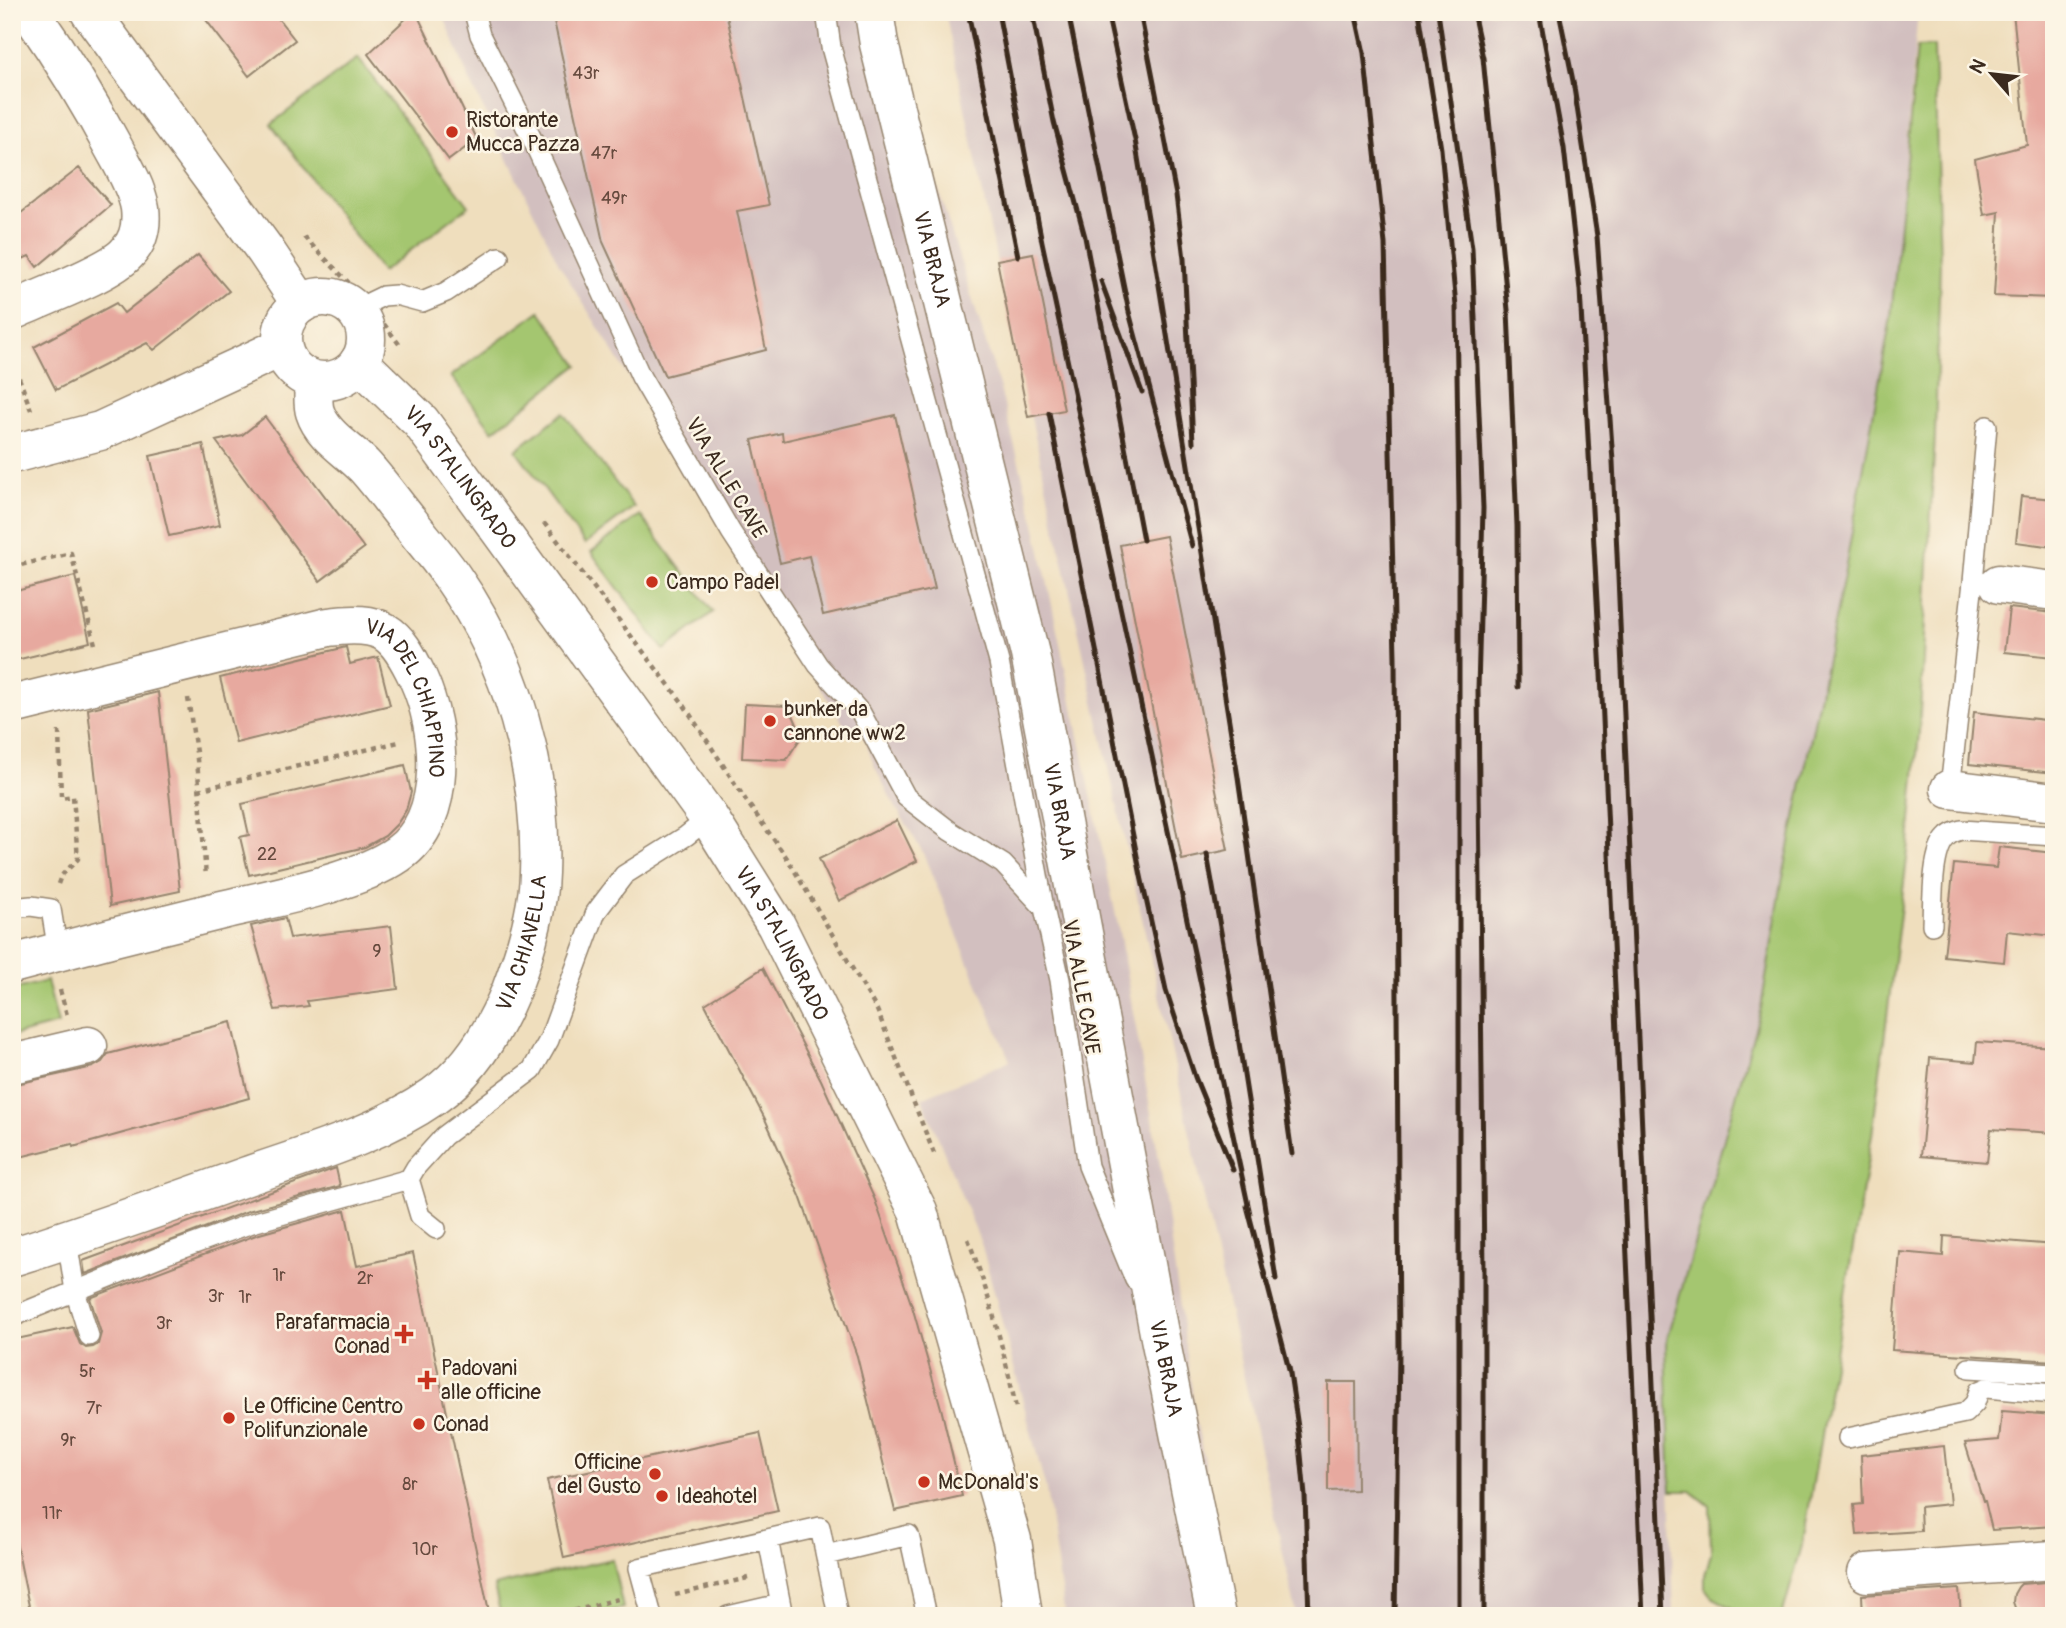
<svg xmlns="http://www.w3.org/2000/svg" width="2066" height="1628" font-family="Pangolin,sans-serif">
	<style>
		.industrial { fill: #d2bfbf }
		.green { fill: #a4c670; stroke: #707847; stroke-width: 2 }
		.building { fill: #e7a99f }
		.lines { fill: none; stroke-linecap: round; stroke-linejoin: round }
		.lane-casing { stroke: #95846e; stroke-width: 22 }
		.street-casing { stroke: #95846e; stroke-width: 41 }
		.secondary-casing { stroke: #95846e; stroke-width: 41 }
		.primary-casing { stroke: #95846e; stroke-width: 41 }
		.path { stroke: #95846e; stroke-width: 4.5; stroke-dasharray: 5 5; stroke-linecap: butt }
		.lane { stroke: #fff; stroke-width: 19 }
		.street { stroke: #fff; stroke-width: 38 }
		.secondary { stroke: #fff; stroke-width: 38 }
		.primary { stroke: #fff; stroke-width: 38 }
		.rail { stroke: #3b2a1e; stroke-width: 5 }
		.poi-dot { fill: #c8321e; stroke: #fcf5e5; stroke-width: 2.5 }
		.labels { text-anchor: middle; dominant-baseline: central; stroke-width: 5; stroke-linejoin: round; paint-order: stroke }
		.number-label { font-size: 18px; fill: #664a3e }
		.poi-label { font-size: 21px; fill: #3b2a1e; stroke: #fcf5e5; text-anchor: start }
		.street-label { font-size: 21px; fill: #3b2a1e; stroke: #fcf5e5 }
	</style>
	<rect width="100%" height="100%" fill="#fcf5e5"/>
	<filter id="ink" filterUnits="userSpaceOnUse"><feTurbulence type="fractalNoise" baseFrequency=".0143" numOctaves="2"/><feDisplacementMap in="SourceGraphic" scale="14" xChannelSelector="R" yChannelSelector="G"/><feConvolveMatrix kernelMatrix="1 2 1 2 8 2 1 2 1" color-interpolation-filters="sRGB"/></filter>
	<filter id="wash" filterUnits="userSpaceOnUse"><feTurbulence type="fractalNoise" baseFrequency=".00686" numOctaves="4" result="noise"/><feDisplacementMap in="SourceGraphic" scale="28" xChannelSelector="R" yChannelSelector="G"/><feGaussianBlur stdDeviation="1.57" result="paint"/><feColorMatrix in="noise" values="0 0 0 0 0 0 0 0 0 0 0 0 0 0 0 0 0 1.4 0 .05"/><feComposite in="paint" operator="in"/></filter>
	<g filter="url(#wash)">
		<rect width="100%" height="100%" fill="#efdebd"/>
		<!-- industrial -->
		<path class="industrial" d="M442 12H895L897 30 924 144 999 385 1037 532 1118 926 1160 1165 1196 1419 1233 1616H1065L1046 1489 982 1246 922 1098 1010 1061 922 851 891 799 874 765 863 735 844 725 559 264 469 79Z
			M945 12H1918L1891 317 1845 570 1782 882 1761 1008 1666 1344 1674 1616H1297L1006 305Z"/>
		<!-- green -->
		<path class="green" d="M1934 46 1940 265 1935 435 1919 732 1909 843 1872 1135 1803 1542 1782 1616 1745 1615 1712 1597 1705 1588V1575L1711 1553 1710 1506 1691 1491H1671L1666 1344 1761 1008 1782 882 1845 570 1891 317 1917 47Z
			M358 58 469 206 382 272 271 124Z
			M540 311 578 365 493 431 451 376Z
			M563 413 634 507 585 544 516 450Z
			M640 515 713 612 664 650 591 552Z
			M47 981 58 1024 12 1036V990Z
			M612 1559 623 1608 590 1616H501L494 1586Z"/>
		<g id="blocks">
			<!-- building -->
			<path class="building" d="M200 12H273L295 40 249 76Z
				M413 12H416L477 139 449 160 368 54Z
				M552 12H726L769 205 737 211 766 350 665 376 603 242Z
				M2013 12H2054V298L1994 296 1999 212 1984 215 1975 159 2027 145Z
				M79 168 111 205 37 267 29 256 12 264V220Z
				M1033 253 1064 410 1028 417 997 260Z
				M198 255 229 291 154 350 147 343 56 390 34 347 116 303 124 313Z
				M895 415 935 589 823 615 809 556 780 563 752 440 782 433 783 441Z
				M265 417 364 548 320 581 216 441 242 435Z
				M203 444 220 525 169 536 150 456Z
				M2021 496 2054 499V547L2016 542Z
				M1166 536 1228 850 1182 860 1120 545Z
				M75 576 90 642 12 661V592Z
				M2009 608 2054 613V657L2004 652Z
				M346 647 350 664 378 657 390 705 236 743 220 678Z
				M158 692 180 891 110 906 88 709Z
				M745 704 789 706 802 736 786 760 742 758Z
				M1974 712 2054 721V773L1969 764Z
				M405 765 411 792 406 810 397 824 385 836 365 847 249 875 240 837 249 835 242 804Z
				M897 820 917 861 839 901 819 859Z
				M1999 847 2054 853V936L2007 931 2004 962 1944 956 1954 864 1996 868Z
				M285 918 290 938 391 926 398 989 307 1001 309 1006 275 1010 251 926Z
				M763 968 821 1080 875 1200 912 1306 941 1408 962 1496 895 1511 857 1356 800 1196 765 1119 705 1004Z
				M231 1022 249 1098 73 1147 72 1144 12 1159V1085L93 1067 102 1062 108 1054Z
				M1977 1042 2054 1047V1133L1991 1129 1987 1162 1921 1156 1930 1058 1975 1062Z
				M336 1168 340 1186 248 1211 85 1274 83 1261Z
				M345 1210 357 1266 413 1253 490 1616H31L12 1522V1340L73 1327 80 1344 86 1348 93 1347 98 1344 101 1333 90 1298 256 1235Z
				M1944 1236 2054 1245V1361L1892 1350 1900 1252 1943 1256Z
				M1328 1382H1356L1357 1490 1328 1491Z
				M2002 1411 2054 1415V1526L1992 1530 1985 1501H1983L1965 1443 1999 1440Z
				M760 1433 778 1511 564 1558 547 1480Z
				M1944 1446 1950 1504 1920 1507 1921 1531 1857 1535 1854 1505 1863 1504 1861 1455Z
				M2046 1582 2054 1591V1616H2018L2013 1602 2014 1594 2018 1587 2021 1584Z
				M1959 1589 1961 1616H1863L1862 1595Z"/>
		</g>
	</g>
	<g filter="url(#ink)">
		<use href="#blocks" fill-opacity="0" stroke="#95846e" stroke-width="2"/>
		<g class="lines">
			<!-- lane casing -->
			<g class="lane-casing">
				<path id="lane" d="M474 12 480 35 533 141 641 377 731 532 818 665 861 713 906 797 950 831 1003 864 1044 908 1060 980 1088 1166 1135 1280
					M826 12 831 47 999 662 1044 908
					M354 310 383 296 396 295 422 302 446 292 499 257
					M1973 582 1987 426
					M1950 789 1973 582 1999 584
					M12 908 31 906 51 909 58 952
					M1932 925C1933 904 1931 853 1946 838 1950 833 1955 832 1961 830L2054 836
					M436 1229 420 1216 409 1179 416 1167 444 1136 532 1070 549 1040 596 912 624 875 686 836 709 818
					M67 1240 75 1291 89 1336
					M12 1317 164 1255 252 1223 409 1179
					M1969 1368 2054 1373
					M1848 1438 1965 1413 1975 1403 1979 1391 1986 1388 2054 1394
					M768 1539 783 1616
					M826 1555 909 1535 927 1616
					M652 1616 639 1568 820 1527 838 1616
					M728 1616 780 1604"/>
			</g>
			<!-- street casing -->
			<g class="street-casing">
				<g id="street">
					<path d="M12 311C39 298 110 273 127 253 139 241 142 225 140 208 137 190 126 170 117 154 91 105 62 58 30 12"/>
					<path d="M12 454 100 431 282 347"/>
					<path d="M1999 584 2054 591"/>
					<path id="s1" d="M12 705 328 627C382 620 395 630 418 678 441 728 450 818 398 854 356 883 273 898 222 910 152 927 82 945 12 964"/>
					<path d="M1950 789 2054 802"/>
					<path d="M12 1064 88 1046"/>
					<path id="s2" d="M12 1257C91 1232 169 1204 247 1176 310 1154 378 1135 434 1096 471 1070 494 1031 511 990 525 953 538 912 539 873 543 770 512 662 453 578 440 559 424 541 410 523 395 505 382 486 366 468 350 450 323 437 315 412 312 403 314 390 314 381"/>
					<path d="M1867 1573 2054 1560"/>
				</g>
			</g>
			<!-- secondary casing -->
			<g class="secondary-casing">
				<g id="secondary">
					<path d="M90 12 265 250 301 304"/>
					<circle cx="324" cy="339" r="42"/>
					<path id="s3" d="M359 362 421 422 709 818 776 925 918 1211 1012 1540 1023 1616"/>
				</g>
			</g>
			<!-- primary casing -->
			<g class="primary-casing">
				<g id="primary">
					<path id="s4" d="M874 12 879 44 1030 654 1160 1338 1216 1616"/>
				</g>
			</g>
			<!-- path -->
			<path class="path" d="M304 237 349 283
				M384 324 402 348
				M12 359 31 410
				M544 523 682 702 747 802 787 858 877 1010 935 1156
				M12 542 16 566 71 553 96 648
				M188 698 197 759 206 877
				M198 790 399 742
				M58 884 61 876 78 859 73 796 61 798 59 730
				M60 990 67 1015
				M968 1239C989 1293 1004 1351 1016 1408
				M675 1595 748 1578
				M555 1616 618 1599"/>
			<!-- lane -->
			<use href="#lane" class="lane"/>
			<!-- street -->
			<use href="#street" class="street"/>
			<!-- secondary -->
			<use href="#secondary" class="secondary"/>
			<!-- primary -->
			<use href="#primary" class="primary"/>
			<!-- rail -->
			<path class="rail" d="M968 12 1018 256
				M998 12 1042 242 1250 1214
				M1032 12 1054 122 1085 237 1143 540
				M1068 12 1129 312 1192 546
				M1107 12 1135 140 1155 260 1238 777 1292 1154
				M1140 12 1176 195 1184 259 1193 443
				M1355 12 1364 53 1385 244 1395 658 1399 1352 1395 1616
				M1419 12 1441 149 1456 306 1459 506V1616
				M1438 12 1472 248 1483 508 1478 689 1484 1272V1616
				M1473 12 1483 58 1508 310 1517 526 1518 687
				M1539 12 1564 148 1580 290 1601 674 1643 1616
				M1559 12 1573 81 1597 236 1613 461 1663 1616
				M1101 281 1142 392
				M1049 413 1141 876 1166 990 1195 1077 1233 1170
				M1207 854 1226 960 1276 1279
				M1247 1206 1290 1373
				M1289 1366 1299 1434 1305 1496 1309 1616"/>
		</g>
	</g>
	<!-- markers -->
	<g class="poi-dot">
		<circle cx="452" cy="132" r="7"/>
		<circle cx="652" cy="582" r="7"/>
		<circle cx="770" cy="721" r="7"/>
		<path d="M400.5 1323.5h7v7h7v7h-7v7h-7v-7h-7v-7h7z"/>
		<path d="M423.5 1369.5h7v7h7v7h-7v7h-7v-7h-7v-7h7z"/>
		<circle cx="229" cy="1418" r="7"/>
		<circle cx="419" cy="1424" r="7"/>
		<circle cx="655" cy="1474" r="7"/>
		<circle cx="924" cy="1482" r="7"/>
		<circle cx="662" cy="1496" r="7"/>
	</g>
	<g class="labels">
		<!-- number labels -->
		<g class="number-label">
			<text x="586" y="73">43r</text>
			<text x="604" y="153">47r</text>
			<text x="614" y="198">49r</text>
			<text x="267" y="854">22</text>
			<text x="377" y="951">9</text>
			<text x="279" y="1275">1r</text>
			<text x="365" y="1278">2r</text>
			<text x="216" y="1296">3r</text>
			<text x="245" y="1297">1r</text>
			<text x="164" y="1323">3r</text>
			<text x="87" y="1371">5r</text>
			<text x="94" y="1408">7r</text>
			<text x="68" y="1440">9r</text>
			<text x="410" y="1484">8r</text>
			<text x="52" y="1513">11r</text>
			<text x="425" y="1549">10r</text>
		</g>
		<!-- poi labels -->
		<g class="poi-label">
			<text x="466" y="120">Ristorante<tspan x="466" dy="24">Mucca Pazza</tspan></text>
			<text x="666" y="582">Campo Padel</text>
			<text x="784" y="709">bunker da<tspan x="784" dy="24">cannone ww2</tspan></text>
			<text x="390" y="1322" text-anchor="end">Parafarmacia<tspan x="390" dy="24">Conad</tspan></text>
			<text x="441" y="1368">Padovani<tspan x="441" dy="24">alle officine</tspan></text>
			<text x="243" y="1406">Le Officine Centro<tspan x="243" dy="24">Polifunzionale</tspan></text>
			<text x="433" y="1424">Conad</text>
			<text x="641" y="1462" text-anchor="end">Officine<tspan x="641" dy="24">del Gusto</tspan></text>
			<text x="938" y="1482">McDonald's</text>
			<text x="676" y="1496">Ideahotel</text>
		</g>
		<!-- street labels -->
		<g class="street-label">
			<text stroke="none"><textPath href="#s4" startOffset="254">VIA BRAJA</textPath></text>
			<text stroke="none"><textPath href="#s3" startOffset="154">VIA STALINGRADO</textPath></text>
			<text transform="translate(726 478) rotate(59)">VIA ALLE CAVE</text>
			<text stroke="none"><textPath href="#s1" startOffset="453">VIA DEL CHIAPPINO</textPath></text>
			<text stroke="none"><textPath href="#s4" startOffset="821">VIA BRAJA</textPath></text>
			<text stroke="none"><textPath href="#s2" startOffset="634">VIA CHIAVELLA</textPath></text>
			<text stroke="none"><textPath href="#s3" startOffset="721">VIA STALINGRADO</textPath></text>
			<text transform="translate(1081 987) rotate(80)">VIA ALLE CAVE</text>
			<text stroke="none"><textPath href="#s4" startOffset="1388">VIA BRAJA</textPath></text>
		</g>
	</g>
	<!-- margin -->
	<rect width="2066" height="1628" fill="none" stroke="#fcf5e5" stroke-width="42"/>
	<!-- north arrow -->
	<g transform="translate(1992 74) rotate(298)" stroke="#fcf5e5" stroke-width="5" paint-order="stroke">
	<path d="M0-5L12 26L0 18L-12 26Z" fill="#3b2a1e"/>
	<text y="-10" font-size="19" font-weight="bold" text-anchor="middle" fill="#3b2a1e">N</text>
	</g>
</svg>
